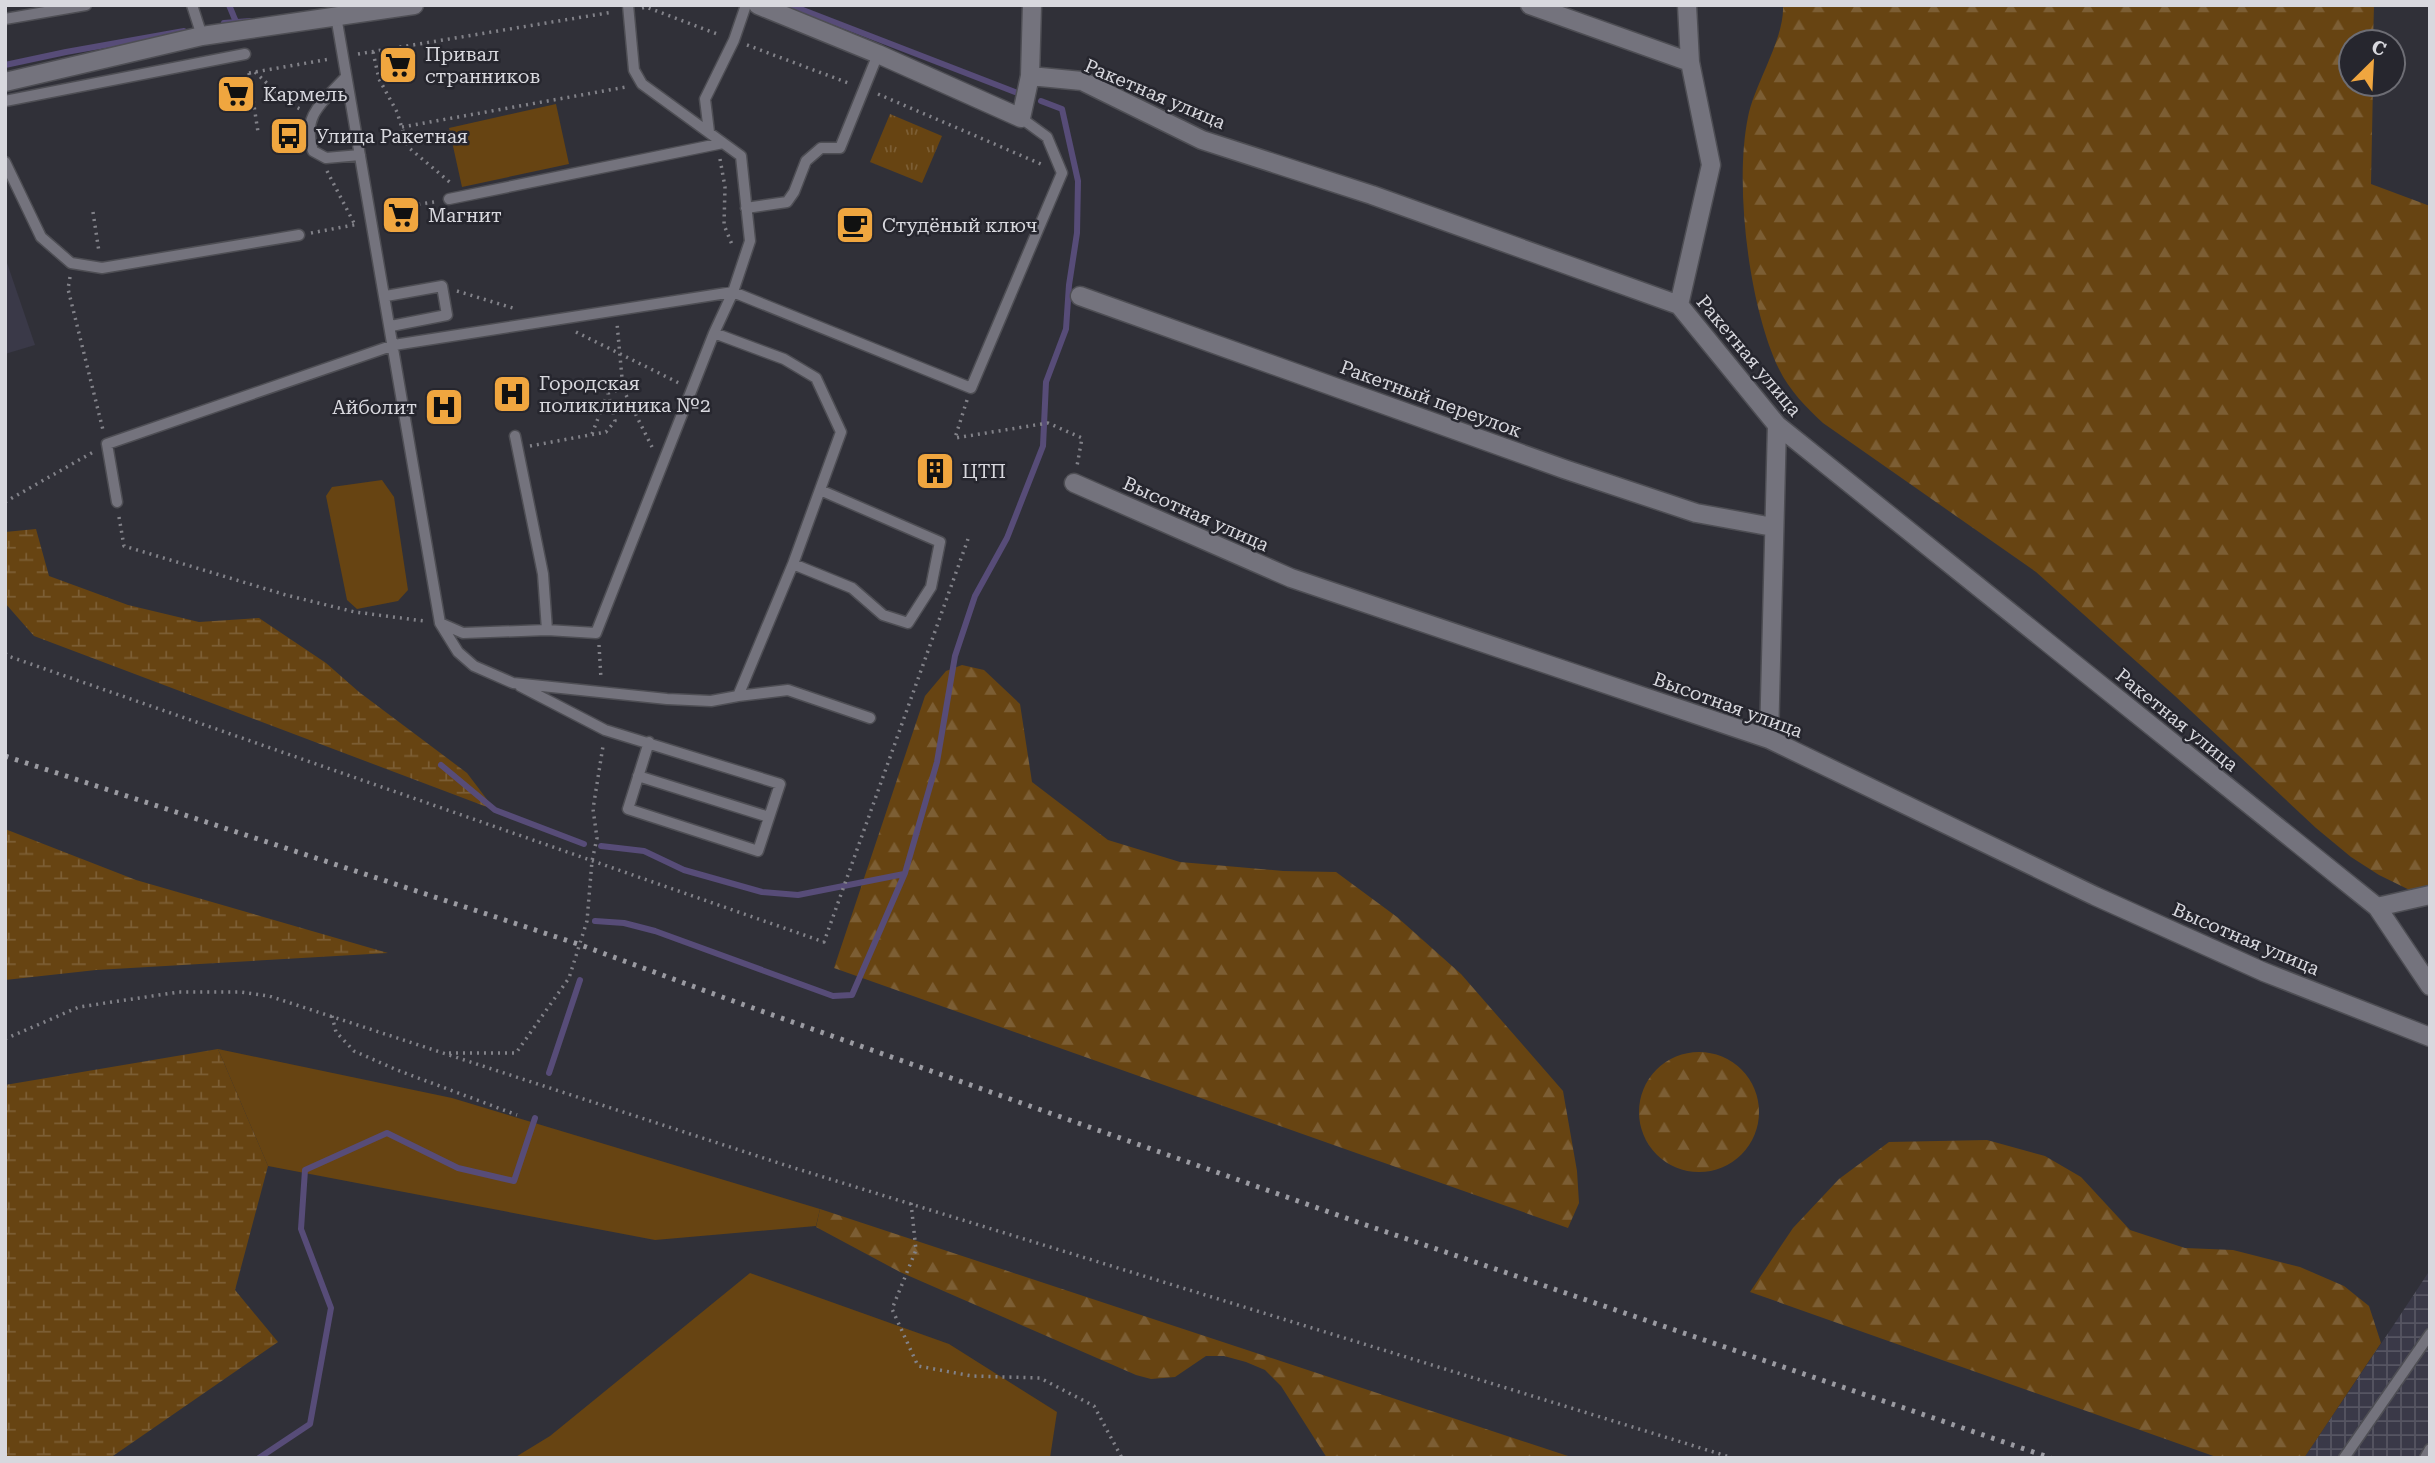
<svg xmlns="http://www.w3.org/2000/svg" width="2435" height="1463" font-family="'Roboto Serif',serif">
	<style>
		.built { fill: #3a3948 }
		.industrial { fill: url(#industrial-grid) }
		.green { fill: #674412 }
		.forest { fill: url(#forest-firs) }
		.wetland { fill: url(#wetland-marsh) }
		.park { fill: url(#park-tufts) }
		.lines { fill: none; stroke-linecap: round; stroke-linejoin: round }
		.stream { stroke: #574c78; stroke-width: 6 }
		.lane-casing { stroke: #4e4e54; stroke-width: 13 }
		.street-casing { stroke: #4e4e54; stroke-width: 21 }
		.path { stroke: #828289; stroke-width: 3.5; stroke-dasharray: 2 5; stroke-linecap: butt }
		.lane { stroke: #74737d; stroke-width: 10 }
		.street { stroke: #74737d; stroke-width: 18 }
		.rail { stroke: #9b9ba2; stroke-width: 5; stroke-dasharray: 3.5 7; stroke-linecap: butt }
		.labels { text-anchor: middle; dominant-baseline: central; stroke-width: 5; stroke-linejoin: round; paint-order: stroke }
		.poi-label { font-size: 19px; fill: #d8d8de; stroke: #26262e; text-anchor: start }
		.street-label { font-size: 19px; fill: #d8d8de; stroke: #26262e }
	</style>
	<defs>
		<pattern id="industrial-grid" width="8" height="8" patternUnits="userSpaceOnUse" patternTransform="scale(1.75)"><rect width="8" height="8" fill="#3a3948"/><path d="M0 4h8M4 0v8" fill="none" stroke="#565562"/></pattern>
		<pattern id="forest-firs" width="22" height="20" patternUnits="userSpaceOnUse" patternTransform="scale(1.75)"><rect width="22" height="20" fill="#674412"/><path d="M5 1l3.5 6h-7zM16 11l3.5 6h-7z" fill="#7c5e34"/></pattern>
		<pattern id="wetland-marsh" width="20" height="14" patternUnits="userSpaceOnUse" patternTransform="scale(1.75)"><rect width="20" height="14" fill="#674412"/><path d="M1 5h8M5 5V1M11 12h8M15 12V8" fill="none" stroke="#7c5e34"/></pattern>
		<pattern id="park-tufts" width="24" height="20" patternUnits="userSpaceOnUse" patternTransform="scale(1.75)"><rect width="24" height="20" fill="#674412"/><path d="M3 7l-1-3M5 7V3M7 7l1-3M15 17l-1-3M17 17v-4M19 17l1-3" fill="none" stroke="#7c5e34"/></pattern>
	</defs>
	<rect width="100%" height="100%" fill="#303038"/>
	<!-- built -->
	<path class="built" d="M5 257 35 345 5 354Z"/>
	<!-- industrial -->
	<path class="industrial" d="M2430 1270V1458H2304L2393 1326Z"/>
	<!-- green -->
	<path class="green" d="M556 104 569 164 462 187 449 128Z
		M382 480 394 497 408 590 398 601 357 609 347 600 326 496 332 487Z
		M218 1049 452 1098 820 1209 816 1226 655 1240 268 1166Z
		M750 1273 949 1344 1057 1412 1050 1458H514L550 1436Z"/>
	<!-- forest -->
	<path class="forest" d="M1783 5H2374L2373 42H2351V84H2373L2371 184 2430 206V900L2379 875 2351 857 2316 828 2175 696 2036 572 1823 423C1806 407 1789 390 1779 369 1749 307 1734 185 1748 117 1755 83 1785 38 1783 5Z
		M962 665 984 670 1020 704 1032 782 1108 840 1180 862 1283 871 1336 872 1397 917 1461 974 1563 1091 1577 1171 1579 1203 1568 1228 834 968 925 696 946 671Z
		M1639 1112a60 60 0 1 1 120 0a60 60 0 1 1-120 0Z
		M1987 1140 2045 1156 2081 1177 2130 1230 2185 1248 2233 1250 2300 1267 2344 1286 2369 1306 2381 1343 2304 1458H2219L1750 1292 1793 1228 1839 1179 1889 1142Z
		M820 1209 1574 1458H1327L1281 1386 1265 1370 1246 1362 1224 1356H1206L1175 1377 1151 1379 1136 1375 900 1272 816 1227Z"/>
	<!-- wetland -->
	<path class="wetland" d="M36 529 49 576 128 605 199 622 259 618 326 663 359 692 467 773 495 810 34 636 5 603V532Z
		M5 829 136 880 388 953 96 970 5 980Z
		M218 1049 268 1166 235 1290 278 1342 110 1458H5V1085Z"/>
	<!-- park -->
	<path class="park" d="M890 114 942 136 922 183 870 162Z"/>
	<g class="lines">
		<!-- stream -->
		<path class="stream" d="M229 5 236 22
			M790 5 1015 92
			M224 23 250 21
			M5 65 66 52 184 31
			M441 765 495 810 584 844
			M601 846 644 851 684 870 762 892 798 895 904 874
			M595 921 624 923 655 931 833 996 852 995 905 873 937 762 955 656 975 596 1007 538 1043 446 1046 382 1066 329 1069 285 1077 233 1078 181 1062 109 1041 101
			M549 1073 580 980
			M259 1458 310 1424 331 1308 301 1229 305 1170 387 1133 458 1168 514 1181 535 1118"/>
		<!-- lane casing -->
		<g class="lane-casing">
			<path id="lane" d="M192 5 202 36
				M336 16 440 623 458 652 474 666 513 683 667 699 711 701 738 696 793 564 841 432 816 378 784 359 714 333
				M5 19 86 5
				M346 77C323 102 301 115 313 151L326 158 360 155
				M5 101 245 54
				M709 132 705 99 734 40 746 5
				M5 162 41 237 71 263 102 268 299 235
				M449 199 723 143
				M746 208 787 202 794 192 806 161 821 148H840L878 54
				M386 296 442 286 447 315 391 326
				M515 436 543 574 547 630
				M117 502 107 444 394 345 733 292 971 388 1062 173 1047 137 1021 118
				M793 564 852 588 883 615 908 623 931 587 940 542 820 490
				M440 623 463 633 547 630 596 633 714 333 733 292 750 241 741 156 642 84 634 70 628 5
				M520 686 605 730 780 784 758 851 628 809 649 742
				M738 696 788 690 870 718
				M638 776 769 817
				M2344 1458 2430 1334
				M2425 1458 2430 1449"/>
		</g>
		<!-- street casing -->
		<g class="street-casing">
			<path id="street" d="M758 5 878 54 1021 118 1030 76 1082 81 1202 140 1372 195 1679 305 1777 425 2377 907 2430 986
				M1530 5 1690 62
				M1030 76 1032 5
				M5 82 202 36 414 5
				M1080 296 1564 469 1696 513 1773 527
				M1679 305 1711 165 1690 62 1687 5
				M1074 483 1291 578 1769 739 2095 896 2264 972 2430 1037
				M1769 739 1777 425
				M2377 907 2430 895"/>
		</g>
		<!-- path -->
		<path class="path" d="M642 8 646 7 720 35
			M747 45 851 84
			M373 52 379 79 397 112 408 147 452 184
			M358 54 613 12
			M255 72 288 103 302 110
			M249 73 330 59
			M249 73 258 132
			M878 94 1041 164
			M402 127 626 87
			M720 159 725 187 724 225 733 247
			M327 171 355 225
			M93 212 99 252
			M385 213 393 208 434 202
			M311 233 359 224
			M70 277 68 289 103 430
			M457 291 516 309
			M576 332 679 383
			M623 389 652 447
			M608 393 623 389 617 323
			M967 400 955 438 1048 423 1082 438 1077 466
			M592 434 607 395
			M530 446 606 432 615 421 608 393
			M5 502 95 451
			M119 517 124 546 286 595 355 612 424 621
			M599 645 601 679
			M5 653 8 656 824 942 968 539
			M332 1016 336 1032 354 1051 397 1070 517 1115
			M5 1039 79 1007 179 992H241L269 996 791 1167 1733 1458
			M449 1053H516L569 978 587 921 592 861 597 838 593 809 603 746
			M911 1203 916 1250 892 1309 918 1366 972 1376 1040 1378 1094 1406 1122 1458"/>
		<!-- lane -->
		<use href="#lane" class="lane"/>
		<!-- street -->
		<use href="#street" class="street"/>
		<!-- rail -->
		<path class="rail" d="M5 756 578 944 722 997 1363 1224 2051 1458"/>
	</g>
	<!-- icons -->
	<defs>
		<g id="supermarket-square" transform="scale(2.0125)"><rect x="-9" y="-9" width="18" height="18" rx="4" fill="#f0a63f" stroke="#26262e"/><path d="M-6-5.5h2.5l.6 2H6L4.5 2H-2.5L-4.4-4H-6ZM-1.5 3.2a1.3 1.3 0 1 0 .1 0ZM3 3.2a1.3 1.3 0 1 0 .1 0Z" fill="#111"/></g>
		<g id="bus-square" transform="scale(2.0125)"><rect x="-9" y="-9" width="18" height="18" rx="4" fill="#f0a63f" stroke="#26262e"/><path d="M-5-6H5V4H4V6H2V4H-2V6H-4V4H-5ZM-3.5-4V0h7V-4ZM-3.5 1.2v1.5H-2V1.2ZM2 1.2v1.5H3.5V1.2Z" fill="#111"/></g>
		<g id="cafe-square" transform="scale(2.0125)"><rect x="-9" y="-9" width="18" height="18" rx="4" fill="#f0a63f" stroke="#26262e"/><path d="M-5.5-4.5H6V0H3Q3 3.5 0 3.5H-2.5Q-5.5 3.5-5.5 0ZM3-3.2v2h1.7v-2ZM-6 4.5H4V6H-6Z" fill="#111"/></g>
		<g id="hospital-square" transform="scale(2.0125)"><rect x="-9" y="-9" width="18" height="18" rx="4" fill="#f0a63f" stroke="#26262e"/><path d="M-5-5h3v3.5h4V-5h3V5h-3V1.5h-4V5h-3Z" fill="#111"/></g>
		<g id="building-square" transform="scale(2.0125)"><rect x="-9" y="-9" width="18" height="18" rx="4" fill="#f0a63f" stroke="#26262e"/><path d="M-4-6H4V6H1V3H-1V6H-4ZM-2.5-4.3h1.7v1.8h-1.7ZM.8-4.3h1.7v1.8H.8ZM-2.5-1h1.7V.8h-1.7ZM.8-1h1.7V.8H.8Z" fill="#111"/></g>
	</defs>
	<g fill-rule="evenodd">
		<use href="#supermarket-square" x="398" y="65"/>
		<use href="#supermarket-square" x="236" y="94"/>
		<use href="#bus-square" x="289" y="136"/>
		<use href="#supermarket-square" x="401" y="215"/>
		<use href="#cafe-square" x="855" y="225"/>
		<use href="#hospital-square" x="512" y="394"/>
		<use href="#hospital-square" x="444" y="407"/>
		<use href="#building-square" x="935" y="471"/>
	</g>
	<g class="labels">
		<!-- poi labels -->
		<g class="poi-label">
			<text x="425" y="54">Привал<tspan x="425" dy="22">странников</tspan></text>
			<text x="263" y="94">Кармель</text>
			<text x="316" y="136">Улица Ракетная</text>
			<text x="428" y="215">Магнит</text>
			<text x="882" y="225">Студёный ключ</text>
			<text x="539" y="383">Городская<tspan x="539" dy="22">поликлиника №2</tspan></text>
			<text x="417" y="407" text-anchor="end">Айболит</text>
			<text x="962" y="471">ЦТП</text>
		</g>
		<!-- street labels -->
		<g class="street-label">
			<text transform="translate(1155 94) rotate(23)">Ракетная улица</text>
			<text transform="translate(1749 356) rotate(50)">Ракетная улица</text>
			<text transform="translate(1431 399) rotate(20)">Ракетный переулок</text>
			<text transform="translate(1196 514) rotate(24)">Высотная улица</text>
			<text transform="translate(1728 705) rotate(20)">Высотная улица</text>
			<text transform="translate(2177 720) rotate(39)">Ракетная улица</text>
			<text transform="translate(2246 939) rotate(23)">Высотная улица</text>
		</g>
	</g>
	<!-- border -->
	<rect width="2435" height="1463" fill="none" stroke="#d8d8de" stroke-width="14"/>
	<!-- north arrow -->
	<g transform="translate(2372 63) rotate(24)"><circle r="33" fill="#26262e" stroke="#6d6d74" stroke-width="2"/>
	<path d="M0-5L12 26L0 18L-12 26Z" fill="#f0a63f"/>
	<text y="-10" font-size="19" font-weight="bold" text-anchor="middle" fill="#d8d8de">С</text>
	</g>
</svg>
